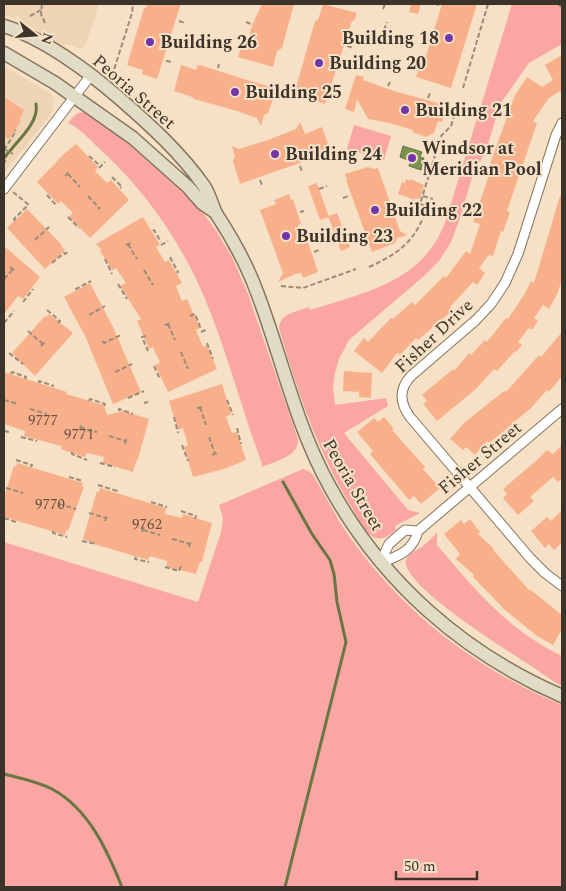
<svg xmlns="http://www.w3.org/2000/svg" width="566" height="891" font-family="Spectral,serif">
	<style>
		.built { fill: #eed4b4 }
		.green { fill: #faa7a4 }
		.water { fill: #7a924d; stroke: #677642 }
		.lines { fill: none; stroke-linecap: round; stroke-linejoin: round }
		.stream { stroke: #677642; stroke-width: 3 }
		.building { fill: #f8b08b }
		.minor-casing { stroke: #87745c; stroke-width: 11 }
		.secondary-casing { stroke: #87745c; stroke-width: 15 }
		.path { stroke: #9b8c79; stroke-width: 2; stroke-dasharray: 5 2.5; stroke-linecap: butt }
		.minor { stroke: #fff; stroke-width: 9 }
		.secondary { stroke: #e0dcc5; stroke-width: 12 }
		.poi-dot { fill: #7335ab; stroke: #f6e0c6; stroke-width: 2 }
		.labels { text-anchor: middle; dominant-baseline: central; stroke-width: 4; stroke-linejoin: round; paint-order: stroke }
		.number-label { font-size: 15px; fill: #6b5342 }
		.poi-label { font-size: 18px; font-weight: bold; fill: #3c342a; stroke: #f6e0c6; text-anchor: start }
		.street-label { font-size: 18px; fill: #3c342a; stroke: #f6e0c6 }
	</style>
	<rect width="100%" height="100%" fill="#f6e0c6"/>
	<!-- built -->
	<path class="built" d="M4 4H99L86 44 80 50 79 48 67 44 63 46 35 29 4 14Z
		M4 66 50 93 55 100 52 106 54 110 4 173Z"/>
	<!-- green -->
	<path class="green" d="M512 4H562V44L529 63 500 104 486 151 473 174 459 221 451 242 439 261 424 276 349 340 339 359 335 373 333 387 335 405 386 398 388 406 344 433 408 510 420 513 395 526 396 530C389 536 381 542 372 536 363 531 357 517 352 508 318 452 297 391 279 328 280 313 297 312 309 307L310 310C366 292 424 282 446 220Z
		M83 112 104 125 163 170 193 200 215 229 232 257 248 294 298 439C300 456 275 461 262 467V464C242 410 227 352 205 299 182 244 147 193 103 152 94 144 79 127 68 123L76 114Z
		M354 125 391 136 384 160 347 149Z
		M303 469 309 471 312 474C324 492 333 512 345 530 398 609 475 669 562 705V887H4V542L198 602 221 532 223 518 219 505Z
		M437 532V545C477 592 506 628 562 656V686C548 679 537 669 523 661 504 648 400 584 406 560 409 552 418 550 423 546 428 542 433 537 437 532Z"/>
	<!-- water -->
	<path class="water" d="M403 146 422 152 420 157 424 158 421 170 409 166 410 161 400 157Z"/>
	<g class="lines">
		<!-- stream -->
		<path class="stream" d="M559 4 562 6
			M10 151C20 138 39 122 36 104
			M4 158 8 153
			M283 482 312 534 330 560 334 574 337 602 346 642 285 887
			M4 774C19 778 37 781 52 789 89 809 107 850 122 887"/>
	</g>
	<!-- building -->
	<path class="building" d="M147 4H179L180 6 157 79 142 74 143 70 127 65 144 8H146Z
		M262 4H294L282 48 277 51 273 67 238 57 241 48 245 49 253 23Z
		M323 4 357 13 354 21H352L325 104 302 96 300 91 291 88 297 84 315 21 318 20Z
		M411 4H421L418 14 409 12Z
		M442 4H477L451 88 416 77 419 68 422 69Z
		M562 55V95L560 91 549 98 533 121 537 123 507 211 510 212 503 232 501 231 493 256 489 255 479 268 485 273 477 285 473 282 450 307 453 310 418 340 416 338 400 355 397 353 382 373 354 351 364 338 368 342 391 318 393 319 412 302 415 305 444 276 446 278 466 251 470 254 480 224 473 222 489 175H486L515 95 527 77 542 87 553 80 545 65Z
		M181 65 196 70 198 65 203 66 247 80 271 87V88L276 90 268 113 264 115 261 126 257 118 237 111 194 99 192 97 174 91Z
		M356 75 364 77 363 80 394 91 441 104V105L446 107 442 122 438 121 434 133 426 137 412 132 413 130 389 123 368 119 357 99 354 112 345 109Z
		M4 97 24 110 19 120 21 121 9 139 4 136Z
		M300 122 305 134 322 127 331 152 240 184 233 161 235 157 232 146 239 149 268 140 296 129Z
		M76 144 98 167 95 171 107 183 111 180 129 200 90 238 69 217 73 213 61 201 58 204 37 182 65 153Z
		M368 167 374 169 378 168 400 231 407 235 397 238 395 243 372 252 346 180H347L345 174Z
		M406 179 410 181V179L424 185 420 199 415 198V200L398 194 402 182 405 183Z
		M317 183 329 217 320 220 308 186Z
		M289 194 291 200 293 199 301 224 298 225 305 243 308 242 318 272 303 278 301 273 295 274 278 282 283 273 260 210 276 204 274 200Z
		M560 196H562V279L558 292 549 309 543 305 534 318 538 321 532 330 529 328 518 342 522 345 516 352 515 351 497 371 494 369 476 389 437 421 423 404 427 401 422 395 453 369 454 371 469 353 471 355 485 340 487 342 506 318 508 319 524 295 531 281 534 283Z
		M27 209 62 245 61 246 65 250 45 269 7 228Z
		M337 213 350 247 341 251 328 216Z
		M143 217 159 243 160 245 156 247 165 262 169 260 182 283 176 286 182 301 187 299 200 328 196 330 203 347 207 345 217 369 168 392 155 365 160 363 153 347 149 349 137 321 141 319 120 286 126 283 116 268 112 270 100 251 102 250 96 244Z
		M4 246 40 277 23 299 18 296 4 314Z
		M90 283 113 327 141 392 113 404 86 338 64 297Z
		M49 314 73 333 35 376 12 353 45 316 47 317Z
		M562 332V376L549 392 547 390 531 408 505 430 489 443 487 441 475 455 466 447 463 450 450 439 464 423 504 391 506 392 539 355 541 357Z
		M344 371 372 373 371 398 359 397V392L343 391Z
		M4 372 67 392 66 394 104 405 107 415 123 411 149 419 138 459H137L133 472 103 463 104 457 87 453 85 457 75 454 61 449V446L24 436 25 431 4 424Z
		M222 384 231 414 226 417 232 433 237 432 246 460 224 469 193 477 184 447 188 445 183 428 178 430 169 401Z
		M384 417 394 429 392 430 425 467 423 469 440 488 421 504 414 496 409 500 370 454 373 451 357 432 374 418 378 422Z
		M562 445V478L558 482 553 477 530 497 534 501 518 515 503 498 507 494 503 489 537 460 547 450 553 454Z
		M17 463 83 483 82 487H84L68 531 66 530 65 535 4 517V497L14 466 16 467Z
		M100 488 166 508 165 514 182 518 183 514 212 523 202 562H200L196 574 167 567V561L150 556 148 560 94 544 83 539 97 491 99 492Z
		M562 510V543L554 550 549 544 545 548 531 531 547 517 551 521Z
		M470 519 480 532 478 534 494 549 493 550 530 591 531 590 562 615V629L553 645 537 636 505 610 473 577 474 575 456 559 460 554 444 534 461 520 464 524Z"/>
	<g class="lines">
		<!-- minor casing -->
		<g class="minor-casing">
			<path id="minor" d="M562 123 556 135 518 254 505 283 491 304 476 320 411 376C398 390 400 403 410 417L530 558 545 573 562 586
				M4 189 91 75
				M380 563C399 556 413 551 418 531L562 409
				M380 563 389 544 405 530 418 531"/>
		</g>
		<!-- secondary casing -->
		<g class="secondary-casing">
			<path id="secondary" d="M4 26C43 38 88 71 119 98 149 124 181 153 204 186 210 195 212 206 217 215 232 238 245 261 255 287 281 353 295 425 330 487 382 582 463 653 562 696
				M4 53 55 83 133 138 188 187 202 203 215 212"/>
		</g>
		<!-- path -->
		<path class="path" d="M42 4 41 14 45 23
			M436 4 439 5
			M383 9 385 4
			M30 16 41 10
			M179 21 185 23
			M246 22 251 24
			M384 30 387 22
			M421 43 427 44
			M347 46 353 48
			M166 61 172 62
			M414 65 422 68
			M218 68 219 64
			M112 76 132 13 133 4
			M334 86 340 88
			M388 86 390 82
			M463 88 488 4
			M428 98 430 93
			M4 149 13 154
			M4 150 16 131 15 130
			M89 156 99 165
			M4 160 6 162
			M300 166 302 172
			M99 168 105 162
			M68 174 80 187
			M65 176 69 172
			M112 177 122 187 120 188
			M260 180 262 185
			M319 189 327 186
			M13 192 29 205
			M47 195 57 206
			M88 196 100 209
			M423 196 433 199
			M343 198 349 196
			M300 212 304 211
			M68 217 79 228
			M15 221 14 219 27 206
			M153 231 154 230 161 242
			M357 236 362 234
			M35 240 49 227
			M128 244 137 259
			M126 245 131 243
			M161 245 168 241
			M314 252 319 250
			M170 257 178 272 177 273
			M105 259 112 274
			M52 263 64 253 65 254 69 251
			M10 267 14 270
			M369 267C400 253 417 240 427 206L420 204 441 136 451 126 458 103
			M144 270 153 285
			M4 279 13 269
			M118 284 127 299
			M281 286 303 288 356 269
			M76 290V289L91 281
			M23 302 33 289
			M47 310 60 321 58 323
			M89 315 105 306
			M190 316 195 314 201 329
			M4 323 14 311
			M168 324 175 340
			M165 325 171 323
			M28 331 43 344
			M201 332 208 329
			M146 336 142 337 148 351
			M103 341 104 343 121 335
			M207 343 213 359
			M41 346 45 342
			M181 352 188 369
			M9 353 23 364
			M154 366 160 379
			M115 372 132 364
			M11 374 12 372 26 377 25 379
			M39 383V381L54 386
			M128 398 144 391
			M4 400 18 404
			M227 400 233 415
			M89 401 90 399 105 404 104 407
			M144 403 148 402
			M200 407 206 425
			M197 408 203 407
			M30 409 47 414
			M119 411V409L133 414
			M174 417 178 433
			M80 427 97 432
			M237 428 241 444
			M80 430 81 425
			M4 431 9 432
			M109 436 126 441
			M21 437 37 441
			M209 437 215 454
			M125 444 127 438
			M182 445 188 461
			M72 452V454L87 460
			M212 455 218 453
			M16 460 32 465 31 467
			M100 463 115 467
			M69 477 83 481
			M98 485 117 491 116 492
			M6 488 23 493
			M151 502 167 507
			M59 504 76 509
			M58 507 60 501
			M181 511 196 516 195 519
			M89 513 106 518
			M4 518 16 522 17 521
			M105 521 107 516
			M143 530 160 535
			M53 531V533L67 537
			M142 532 144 527
			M172 539 190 544
			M82 541 96 544
			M189 547 191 541
			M136 557 135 559 149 562
			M165 567 179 571 181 566"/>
		<!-- minor -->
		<use href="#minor" class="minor"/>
		<!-- secondary -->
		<use href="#secondary" class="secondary"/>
	</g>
	<!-- markers -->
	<g class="poi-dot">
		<circle cx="449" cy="38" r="5"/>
		<circle cx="150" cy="42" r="5"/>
		<circle cx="319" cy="63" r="5"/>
		<circle cx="235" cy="92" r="5"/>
		<circle cx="405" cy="110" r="5"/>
		<circle cx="275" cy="154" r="5"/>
		<circle cx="412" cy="158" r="5"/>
		<circle cx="375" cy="210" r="5"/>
		<circle cx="286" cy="236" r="5"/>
	</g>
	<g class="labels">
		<!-- number labels -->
		<g class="number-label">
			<text x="43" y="420">9777</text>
			<text x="79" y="434">9771</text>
			<text x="50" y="504">9770</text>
			<text x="147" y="524">9762</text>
		</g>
		<!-- poi labels -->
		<g class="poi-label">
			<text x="439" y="38" text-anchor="end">Building 18</text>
			<text x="160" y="42">Building 26</text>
			<text x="329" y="63">Building 20</text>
			<text x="245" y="92">Building 25</text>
			<text x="415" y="110">Building 21</text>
			<text x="422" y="148">Windsor at<tspan x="422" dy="21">Meridian Pool</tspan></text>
			<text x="285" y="154">Building 24</text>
			<text x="385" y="210">Building 22</text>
			<text x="296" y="236">Building 23</text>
		</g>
		<!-- street labels -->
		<g class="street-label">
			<text transform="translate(134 92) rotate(41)">Peoria Street</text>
			<text transform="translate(434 336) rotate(-43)">Fisher Drive</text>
			<text transform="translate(480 458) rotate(-40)">Fisher Street</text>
			<text transform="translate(353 485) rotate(60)">Peoria Street</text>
		</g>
	</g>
	<!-- border -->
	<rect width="566" height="891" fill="none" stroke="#3c342a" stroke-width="10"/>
	<!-- north arrow -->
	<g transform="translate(35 35) rotate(107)" stroke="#f6e0c6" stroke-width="4" paint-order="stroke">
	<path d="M0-4L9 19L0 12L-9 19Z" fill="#3c342a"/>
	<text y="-8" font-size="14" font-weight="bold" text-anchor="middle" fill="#3c342a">N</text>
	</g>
	<!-- scale -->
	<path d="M396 871v8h81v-8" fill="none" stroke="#3c342a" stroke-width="2.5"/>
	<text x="404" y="871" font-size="15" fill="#3c342a" stroke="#f6e0c6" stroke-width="4" paint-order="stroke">50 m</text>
</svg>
